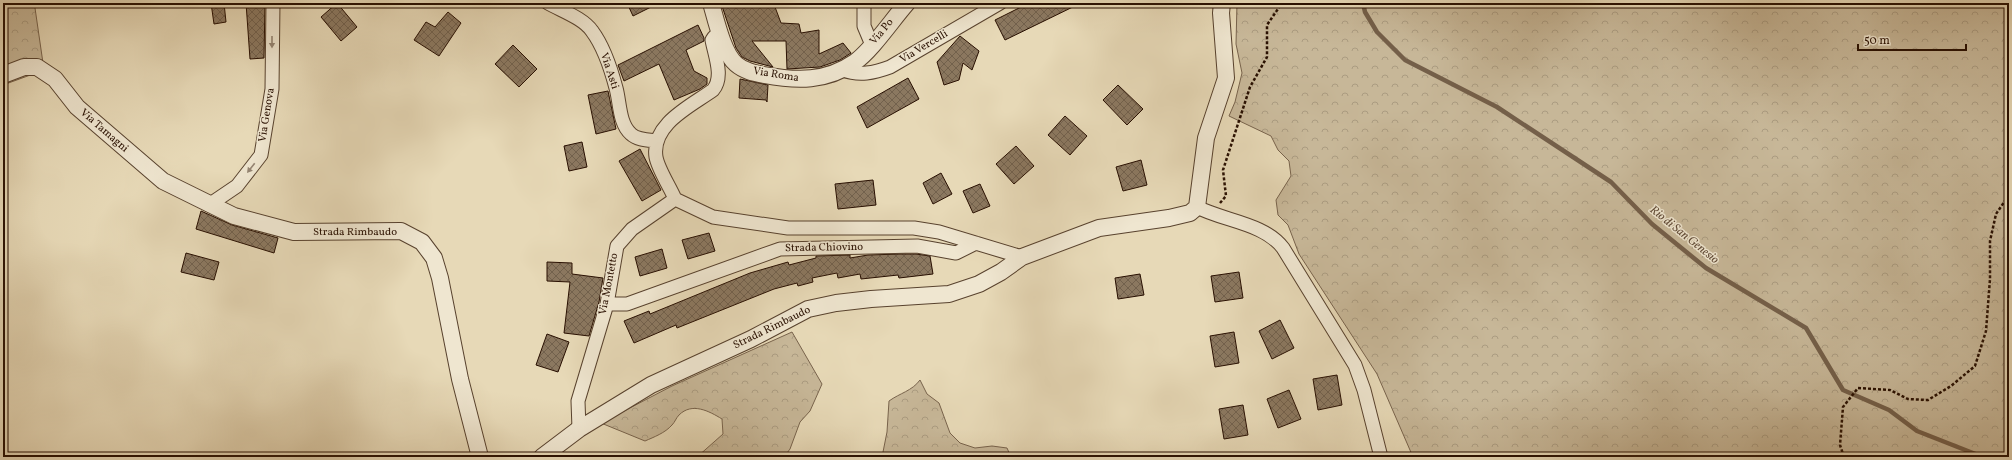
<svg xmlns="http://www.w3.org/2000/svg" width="2012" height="460" font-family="Vollkorn,serif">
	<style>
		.forest { fill: url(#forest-crowns); stroke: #78634c }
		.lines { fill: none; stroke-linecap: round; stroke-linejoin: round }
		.stream { stroke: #745f49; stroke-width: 4.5 }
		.building { fill: url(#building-cross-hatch); stroke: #280f01 }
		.minor-casing { stroke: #58422e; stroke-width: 15 }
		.tertiary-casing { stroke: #58422e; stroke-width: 18 }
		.path { stroke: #280f01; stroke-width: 2.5; stroke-dasharray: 3 2; stroke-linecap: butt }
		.minor { stroke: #efe6d0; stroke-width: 13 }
		.tertiary { stroke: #efe6d0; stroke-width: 16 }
		.oneway { fill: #958573 }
		.labels { text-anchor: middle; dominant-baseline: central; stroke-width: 3; stroke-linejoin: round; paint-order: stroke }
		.street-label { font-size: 11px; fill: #280f01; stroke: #efe6d0 }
		.water-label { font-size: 12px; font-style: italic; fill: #614b37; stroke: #efe6d0 }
	</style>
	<defs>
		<pattern id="forest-crowns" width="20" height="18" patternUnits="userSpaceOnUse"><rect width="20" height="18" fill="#c7b798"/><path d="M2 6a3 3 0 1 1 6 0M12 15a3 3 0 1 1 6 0" fill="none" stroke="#ab9c81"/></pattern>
		<pattern id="building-cross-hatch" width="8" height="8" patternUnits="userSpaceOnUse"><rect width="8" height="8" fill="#8b7860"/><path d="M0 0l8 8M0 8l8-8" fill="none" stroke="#72614d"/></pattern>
	</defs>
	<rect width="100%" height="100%" fill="#e7d9b7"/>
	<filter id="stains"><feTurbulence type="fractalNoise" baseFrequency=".005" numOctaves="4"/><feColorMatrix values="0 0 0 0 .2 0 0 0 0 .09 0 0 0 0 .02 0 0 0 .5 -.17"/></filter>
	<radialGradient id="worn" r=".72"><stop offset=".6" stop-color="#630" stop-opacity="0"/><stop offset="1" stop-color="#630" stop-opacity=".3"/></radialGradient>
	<!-- forest -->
	<path class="forest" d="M3 3H32L35 8 44 70 3 85Z
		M1237 3H1994L2009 10V457H1413L1377 374 1299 254 1288 225 1278 215 1276 200 1291 176 1289 161 1278 150 1271 136 1229 116 1235 102 1242 73 1236 44Z
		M792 332 822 384 810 411 800 422 790 449 784 457H697L723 434 722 419C709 411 692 402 679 415 676 418 675 422 672 425 665 433 654 437 645 441L601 423 672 386Z
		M920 380 927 394 939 403 950 433 960 443 975 448 992 446 1007 448 1011 457H882L887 432 889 401C900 393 912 391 920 380Z"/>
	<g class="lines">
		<!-- stream -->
		<path class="stream" d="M1363 3 1365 12 1377 32 1405 60 1497 107 1611 182 1652 224 1706 268 1806 328 1843 390 1889 410 1917 431 1978 455 2003 457"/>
	</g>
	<!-- building -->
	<path class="building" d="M211 3H224L226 22 214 24Z
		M246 3H265L264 58 250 59Z
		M337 3 357 27 341 41 321 17Z
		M627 3H659L633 16Z
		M721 3H755L765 6 775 7 781 23 799 24 801 33 819 30V54L843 43 851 53 840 60 820 67 787 69 786 41H752L773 67 750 61 742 57 736 48Z
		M1029 3H1081L1005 40 995 20Z
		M448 12 461 23 439 56 414 40 426 22 435 27Z
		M698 25 704 38V41L686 50 694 71 707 78V84L700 89 674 100 659 64 624 81 618 65Z
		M960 36 979 51 972 70 963 63 959 80 944 85 937 62Z
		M513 45 537 69 519 87 495 64Z
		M908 78 919 99 867 128 857 107Z
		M740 79 768 85 767 102 766 100 739 98Z
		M1118 85 1143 109 1127 125 1103 100Z
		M608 91 616 129 596 134 588 95Z
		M1065 116 1087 136 1070 155 1048 135Z
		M582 142 587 167 569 171 564 146Z
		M1016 146 1034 166 1014 184 996 164Z
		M640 149 661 190 642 201 619 161Z
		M1141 160 1147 185 1123 191 1116 167Z
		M941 173 952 194 933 204 923 183Z
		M873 180 876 205 838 209 835 184Z
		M980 184 990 206 973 213 963 191Z
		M201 211 232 225 278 238 274 253 196 229Z
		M709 233 715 251 688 259 682 240Z
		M662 249 667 268 640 276 635 257Z
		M186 253 219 262 214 280 181 272Z
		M900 254H916L930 256 933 274 899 278 898 275 861 279 860 274 838 278 837 273 812 278 813 282 798 286 797 283 774 289 677 328 676 325 634 343 624 321 649 311 650 314 750 273 788 262 789 265 816 258V256L850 255V258L868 255Z
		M547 262 572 263V274L603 278 599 302 589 336 564 333 570 282 547 281Z
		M1239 272 1243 298 1215 302 1211 276Z
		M1140 274 1144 295 1118 299 1115 278Z
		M1280 320 1294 348 1272 359 1259 331Z
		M1234 332 1239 363 1215 367 1210 336Z
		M547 334 569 342 558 372 536 365Z
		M1337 375 1342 405 1318 410 1313 379Z
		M1289 390 1301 419 1278 428 1267 399Z
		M1243 405 1248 435 1224 439 1219 409Z"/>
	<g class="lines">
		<!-- minor casing -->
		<g class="minor-casing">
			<path id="minor" d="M548 3C562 11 583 18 592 31 604 47 611 69 616 88 620 102 619 124 631 134 637 140 649 140 657 141
				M864 3V26L872 45
				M843 70C859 76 874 73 890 67L1000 3
				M675 199 713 217 788 228H914L939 232 1022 257
				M675 199C670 187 658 169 656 157 651 124 691 106 713 90 724 77 715 56 712 40L714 37 721 35
				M209 205 237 186 261 155 272 89 273 3
				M1197 207C1224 221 1264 223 1283 248L1355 365 1364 390 1381 457
				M607 304H627L780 249 917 246 956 253 976 243
				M579 429 578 401 607 304 617 246 632 229 675 199"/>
		</g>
		<!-- tertiary casing -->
		<g class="tertiary-casing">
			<path id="tertiary" d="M711 3C716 20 723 53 736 64 744 71 754 73 764 75 797 81 826 82 855 62 872 50 892 20 907 3
				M3 75 24 67H37L55 79 77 107 163 181 234 216 294 232 401 231 422 242 434 258 440 278 460 379 480 457
				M542 457 579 429 651 385 751 339 808 309 836 303 871 299 949 294 979 284 1001 272 1022 257 1099 228 1169 218 1190 213 1197 207 1206 138 1226 78 1221 13 1222 3"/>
		</g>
		<!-- path -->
		<path class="path" d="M1220 203 1226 196 1223 170 1250 87 1267 57V25L1282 3
			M1844 457 1840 445 1843 407 1858 388 1890 390 1908 399 1928 400 1951 386 1975 366 1986 331 1990 279V241L1996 214 2009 195"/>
		<!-- minor -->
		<use href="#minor" class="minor"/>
		<!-- tertiary -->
		<use href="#tertiary" class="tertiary"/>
	</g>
	<!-- one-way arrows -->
	<defs><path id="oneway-solid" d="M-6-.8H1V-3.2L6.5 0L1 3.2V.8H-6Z"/></defs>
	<g class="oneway">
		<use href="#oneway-solid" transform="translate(272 42) rotate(90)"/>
		<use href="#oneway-solid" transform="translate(251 168) rotate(128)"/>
	</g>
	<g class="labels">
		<!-- street labels -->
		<g class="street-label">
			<text transform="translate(882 32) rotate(-50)">Via Po</text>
			<text transform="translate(924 47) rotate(-31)">Via Vercelli</text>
			<text transform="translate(609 71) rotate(72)">Via Asti</text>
			<text transform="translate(776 75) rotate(9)">Via Roma</text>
			<text transform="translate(267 115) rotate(-81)">Via Genova</text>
			<text transform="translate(104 131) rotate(41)">Via Tamagni</text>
			<text x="355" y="232">Strada Rimbaudo</text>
			<text transform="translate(824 248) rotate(-1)">Strada Chiovino</text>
			<text transform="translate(609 284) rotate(-79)">Via Montetto</text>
			<text transform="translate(772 328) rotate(-26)">Strada Rimbaudo</text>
		</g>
		<!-- water labels -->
		<g class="water-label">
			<text transform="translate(1684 235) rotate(39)">Rio di San Genesio</text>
		</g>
	</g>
	<!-- margin -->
	<rect width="2012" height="460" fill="none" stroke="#e7d9b7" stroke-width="16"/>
	<rect x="4" y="4" width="2004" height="452" fill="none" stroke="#280f01" stroke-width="2"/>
	<rect x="8" y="8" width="1996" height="444" fill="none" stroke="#280f01"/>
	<!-- scale -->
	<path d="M1858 44v6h108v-6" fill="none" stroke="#280f01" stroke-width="2"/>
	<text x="1864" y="44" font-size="12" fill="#280f01" stroke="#efe6d0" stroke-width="3" paint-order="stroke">50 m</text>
	<rect width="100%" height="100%" filter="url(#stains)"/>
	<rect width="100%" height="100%" fill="url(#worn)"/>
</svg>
